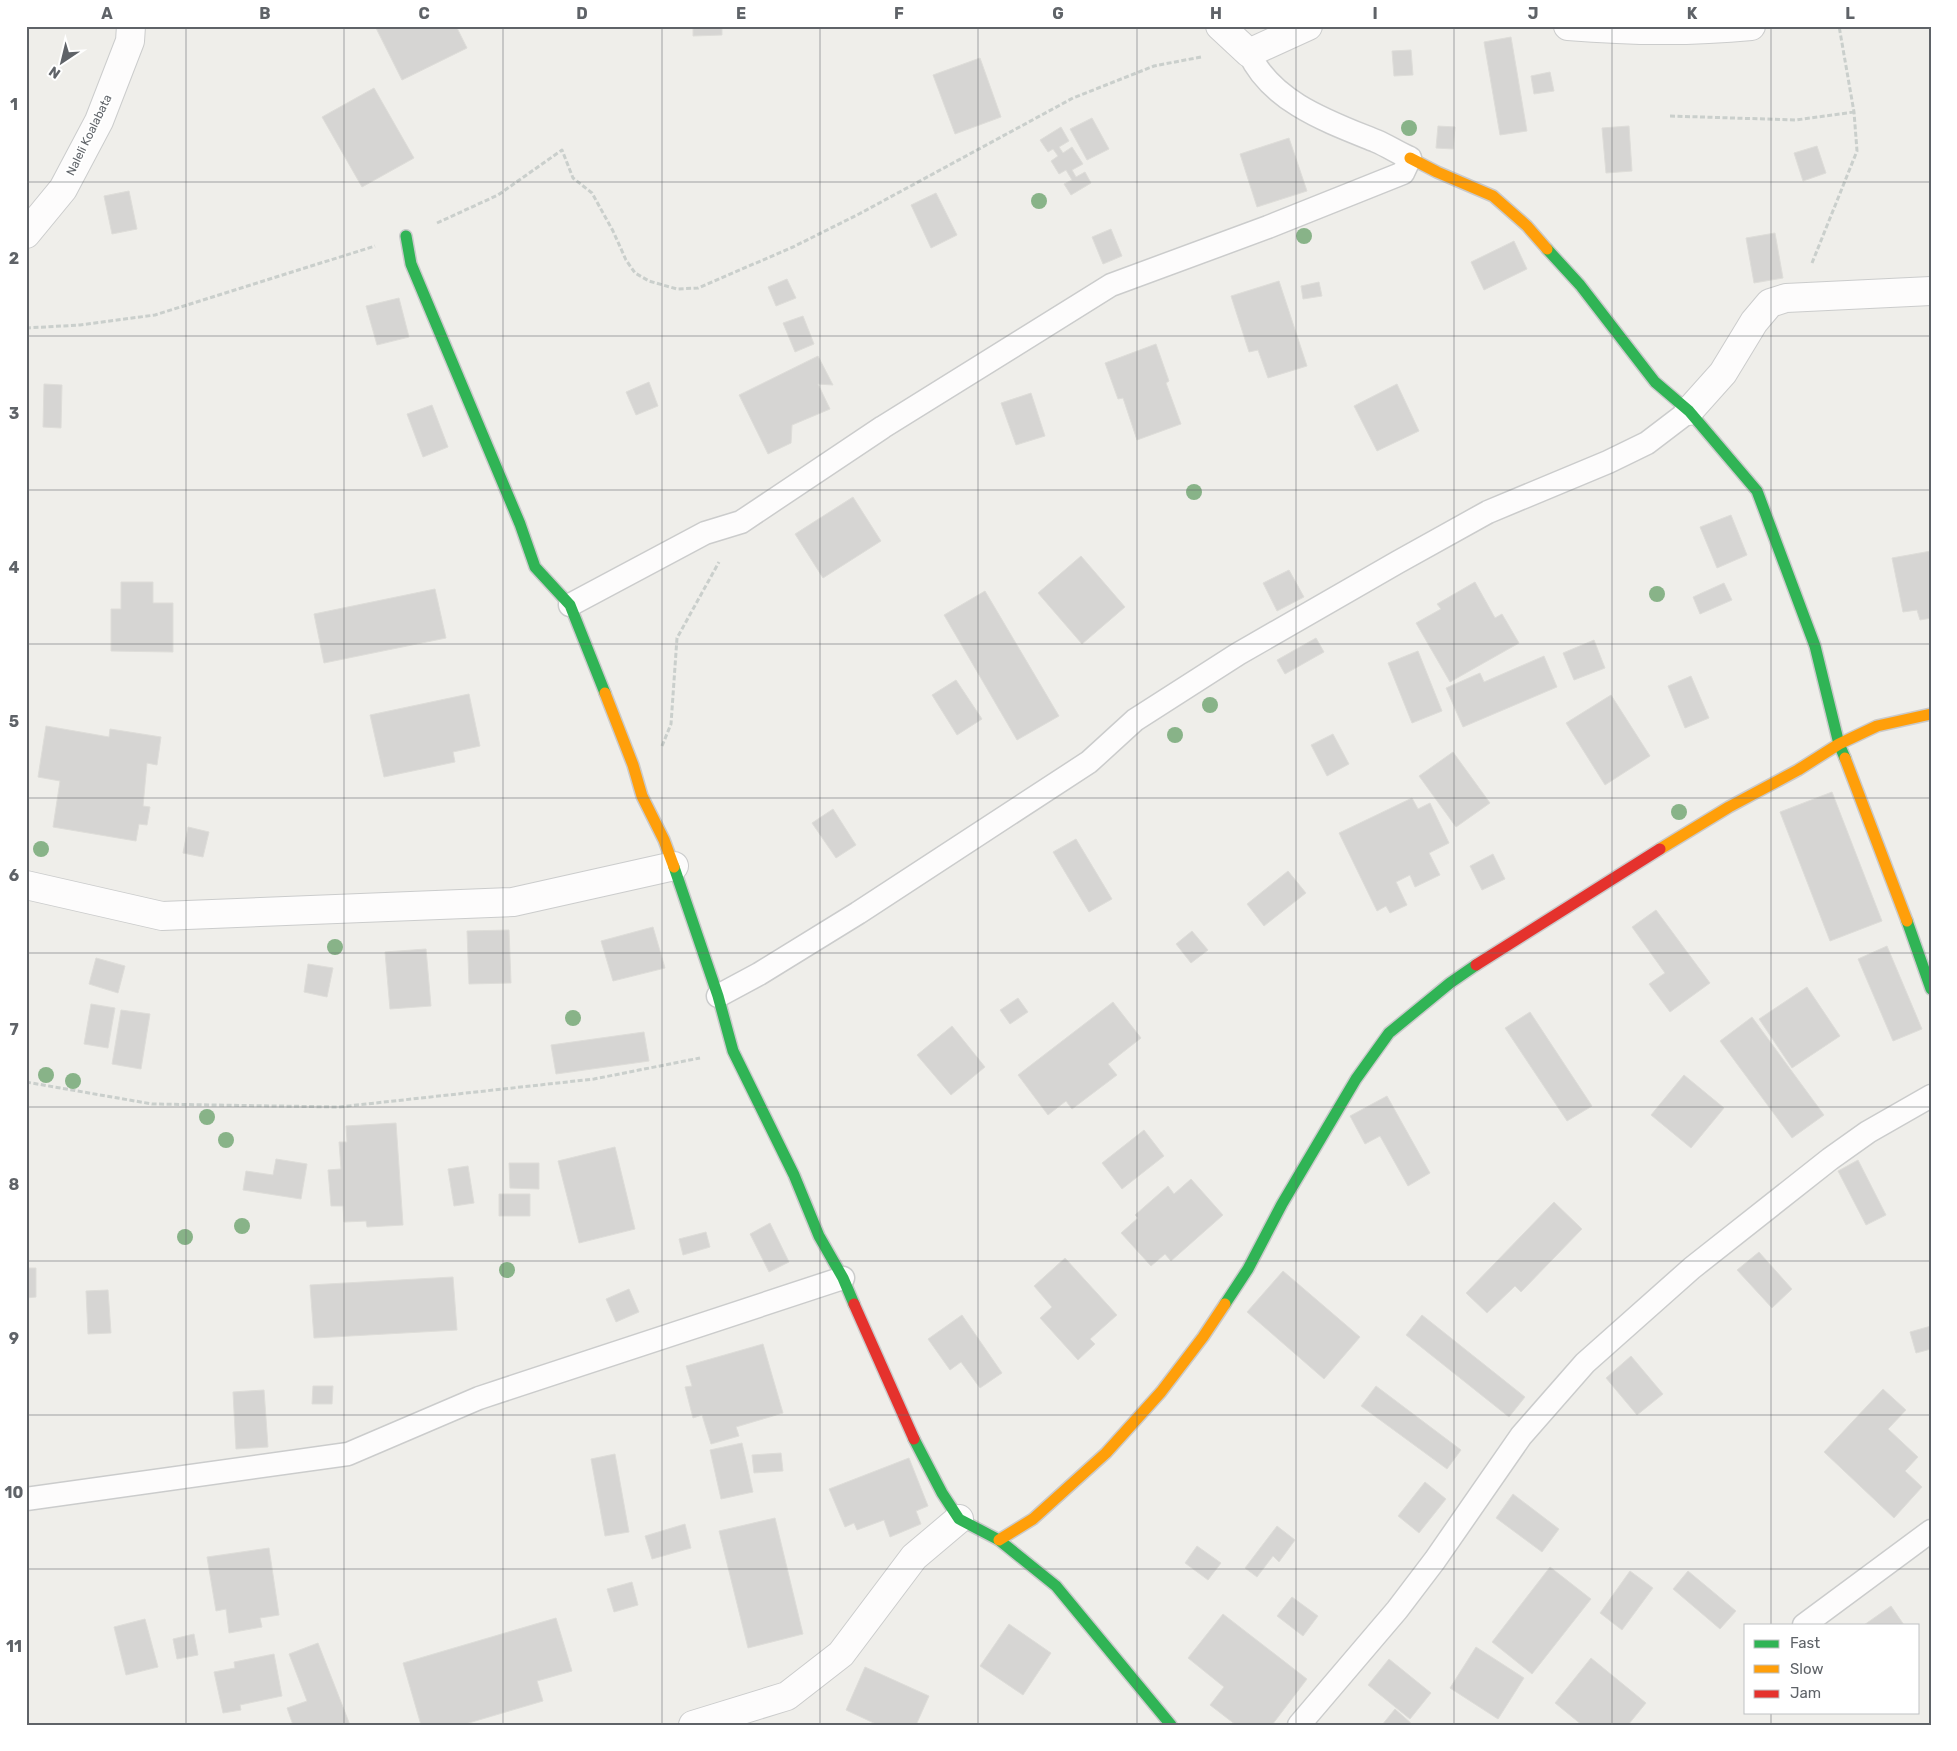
<svg xmlns="http://www.w3.org/2000/svg" width="1957" height="1751" font-family="Rubik,sans-serif">
	<style>
		.building { fill: #d6d5d3; stroke: #deddd9 }
		.lines { fill: none; stroke-linecap: round; stroke-linejoin: round }
		.lane-casing { stroke: #cbcccc; stroke-width: 25 }
		.street-casing { stroke: #cbcccc; stroke-width: 30 }
		.fast-casing { stroke: #cacacb; stroke-width: 14 }
		.slow-casing { stroke: #cacacb; stroke-width: 14 }
		.jam-casing { stroke: #cacacb; stroke-width: 14 }
		.path { stroke: #cacfcc; stroke-width: 3; stroke-dasharray: 5 2.5; stroke-linecap: butt }
		.lane { stroke: #fdfcfc; stroke-width: 22 }
		.street { stroke: #fdfcfc; stroke-width: 28 }
		.fast { stroke: #30b455; stroke-width: 11 }
		.slow { stroke: #ff9f0a; stroke-width: 11 }
		.jam { stroke: #e5322d; stroke-width: 11 }
		.tree { fill: #88b388 }
		.grid { fill: none; stroke: #5f6368; stroke-width: 1; stroke-opacity: 0.55 }
		.labels { text-anchor: middle; dominant-baseline: central; stroke-width: 4; stroke-linejoin: round; paint-order: stroke }
		.street-label { font-size: 12px; fill: #5f6368; stroke: #fff }
		.neatline { fill: none; stroke: #5f6368; stroke-width: 2 }
		.grid-label { font-size: 16px; text-anchor: middle; font-weight: bold; fill: #5f6368 }
	</style>
	<rect width="100%" height="100%" fill="#efeeea"/>
	<!-- building -->
	<path class="building" d="M375 26H456L467 48 402 80Z
		M693 26H722V35L693 36Z
		M1511 37 1527 131 1500 135 1484 42Z
		M1411 50 1413 75 1394 76 1392 51Z
		M980 58 1001 117 955 134 933 75Z
		M1550 72 1554 91 1534 94 1531 76Z
		M374 88 414 158 362 187 322 117Z
		M1092 118 1109 149 1087 160 1070 129Z
		M1438 126 1455 127 1453 149 1436 148Z
		M1629 126 1632 171 1606 173 1602 128Z
		M1061 127 1069 141 1059 147 1063 153 1072 147 1083 164 1072 170 1076 177 1085 172 1091 183 1071 195 1064 184 1072 180 1066 170 1059 174 1051 161 1058 156 1053 149 1048 152 1040 140Z
		M1289 138 1307 191 1257 207 1240 154Z
		M1817 146 1826 173 1803 181 1794 153Z
		M129 191 137 229 112 234 104 196Z
		M936 193 957 235 931 248 911 205Z
		M1111 229 1122 256 1103 264 1092 237Z
		M1775 233 1783 278 1754 283 1746 238Z
		M1514 241 1527 269 1484 290 1471 262Z
		M787 279 796 298 776 306 768 287Z
		M1279 281 1307 366 1268 378 1258 350 1249 352 1231 296Z
		M1319 282 1322 296 1303 299 1301 286Z
		M399 298 409 337 377 345 366 306Z
		M803 316 814 344 795 352 783 323Z
		M1156 344 1169 381 1166 383 1181 424 1137 440 1123 398 1118 399 1105 363Z
		M818 356 833 385 818 384 830 409 792 425 791 443 768 454 739 395Z
		M649 382 658 406 636 415 626 392Z
		M44 384 62 385 61 428 43 427Z
		M1397 384 1419 431 1377 451 1354 406Z
		M1031 393 1045 436 1016 445 1001 403Z
		M432 405 448 447 423 457 407 414Z
		M853 497 881 541 823 578 795 534Z
		M1731 515 1747 555 1717 568 1700 527Z
		M1931 551V618L1920 620 1917 610 1903 612 1892 558Z
		M1081 556 1125 607 1082 644 1038 593Z
		M1289 570 1304 597 1277 611 1263 583Z
		M121 582H153V603H173V652L111 651V609H121Z
		M1475 582 1495 618 1502 614 1519 643 1450 682 1416 623 1441 609 1437 604Z
		M1724 583 1732 600 1700 614 1693 597Z
		M435 589 446 638 324 663 314 614Z
		M985 591 1059 716 1017 740 944 615Z
		M1316 638 1324 652 1285 674 1277 660Z
		M1594 640 1605 668 1574 680 1563 653Z
		M1418 651 1442 711 1412 723 1388 663Z
		M1544 656 1557 687 1463 727 1446 688 1480 673 1484 682Z
		M1691 676 1709 718 1685 728 1668 686Z
		M956 680 982 719 957 735 932 695Z
		M469 694 480 746 453 752 455 762 384 777 370 715Z
		M1611 695 1650 756 1605 785 1566 723Z
		M46 726 109 737 110 729 161 737 157 765 147 763 143 806 150 807 147 825 139 824 136 841 53 827 60 781 38 777Z
		M1333 734 1349 764 1327 776 1311 745Z
		M1453 752 1490 803 1456 827 1419 776Z
		M1832 792 1882 921 1830 941 1780 812Z
		M1412 798 1418 809 1430 803 1449 843 1429 853 1440 875 1415 887 1410 875 1396 882 1407 905 1390 913 1386 906 1377 911 1339 833Z
		M833 809 856 845 836 858 812 823Z
		M188 827 209 832 203 857 183 853Z
		M1076 839 1112 899 1089 912 1053 852Z
		M1493 854 1505 879 1482 890 1470 866Z
		M1288 871 1306 893 1264 926 1247 904Z
		M1656 910 1710 983 1670 1012 1649 984 1665 973 1632 927Z
		M653 927 665 968 613 981 601 941Z
		M509 930 511 983 469 984 467 931Z
		M1192 931 1208 950 1191 963 1176 944Z
		M1887 946 1922 1029 1893 1041 1858 959Z
		M426 949 431 1006 390 1009 385 952Z
		M96 958 125 966 118 993 89 984Z
		M308 964 333 968 327 997 304 992Z
		M1807 987 1840 1036 1792 1068 1759 1019Z
		M1018 998 1028 1012 1010 1024 1000 1010Z
		M1113 1002 1141 1038 1108 1064 1117 1075 1072 1109 1066 1101 1048 1115 1018 1075Z
		M91 1004 115 1008 108 1048 84 1044Z
		M121 1010 150 1014 141 1069 112 1064Z
		M1530 1012 1592 1106 1567 1121 1505 1028Z
		M1752 1017 1824 1115 1792 1138 1720 1041Z
		M952 1026 985 1067 951 1095 917 1055Z
		M644 1032 649 1061 556 1074 551 1045Z
		M1684 1075 1724 1108 1691 1148 1651 1115Z
		M1387 1096 1430 1173 1408 1186 1380 1136 1365 1144 1350 1116Z
		M396 1123 403 1225 367 1227 366 1221 344 1222 343 1206H331L328 1170 341 1169 339 1142H347L346 1126Z
		M1144 1130 1164 1156 1122 1189 1102 1163Z
		M615 1147 635 1229 579 1243 558 1161Z
		M276 1159 307 1164 301 1199 243 1190 246 1171 273 1175Z
		M1858 1160 1886 1215 1866 1225 1838 1171Z
		M509 1163H539V1189L510 1188Z
		M468 1166 474 1203 454 1206 448 1169Z
		M1191 1179 1223 1215 1171 1261 1165 1254 1151 1266 1121 1233 1138 1218 1135 1215 1168 1186 1174 1194Z
		M499 1194H530V1216H499Z
		M1554 1202 1582 1229 1521 1292 1515 1286 1487 1313 1466 1293Z
		M770 1223 789 1262 769 1272 750 1234Z
		M706 1232 710 1247 683 1255 679 1239Z
		M1759 1252 1792 1289 1772 1308 1737 1270Z
		M1065 1258 1117 1315 1090 1339 1095 1344 1078 1360 1040 1318 1052 1307 1034 1286Z
		M26 1268H36V1297L26 1298Z
		M1283 1271 1360 1337 1324 1379 1247 1312Z
		M453 1277 457 1330 314 1338 310 1285Z
		M629 1289 639 1312 616 1322 606 1299Z
		M108 1290 111 1333 88 1334 86 1291Z
		M962 1315 1002 1373 980 1388 961 1362 950 1370 928 1339Z
		M1422 1315 1525 1397 1509 1417 1406 1335Z
		M1931 1326V1349L1916 1353 1910 1332Z
		M763 1344 783 1413 736 1427 739 1436 711 1444 702 1415 693 1418 685 1387 692 1386 686 1366Z
		M1631 1356 1663 1394 1637 1415 1606 1378Z
		M313 1386H333L332 1404H312Z
		M1376 1386 1461 1450 1447 1469 1361 1406Z
		M1883 1389 1906 1410 1888 1429 1918 1457 1905 1471 1922 1487 1894 1518 1824 1452Z
		M264 1390 268 1447 236 1449 233 1392Z
		M742 1443 753 1492 721 1499 710 1450Z
		M781 1453 783 1471 754 1473 752 1455Z
		M615 1454 629 1532 605 1536 591 1459Z
		M909 1458 928 1506 916 1511 921 1524 890 1537 884 1520 857 1530 854 1523 845 1527 829 1489Z
		M1425 1482 1446 1499 1419 1533 1398 1516Z
		M1513 1494 1559 1529 1542 1552 1496 1518Z
		M775 1518 803 1634 748 1648 719 1531Z
		M685 1524 691 1548 652 1559 645 1536Z
		M1277 1526 1295 1540 1279 1562 1273 1556 1257 1577 1245 1568Z
		M1197 1546 1221 1563 1208 1580 1185 1563Z
		M269 1548 279 1615 260 1618 262 1627 229 1633 226 1609 216 1611 207 1557Z
		M1550 1567 1591 1599 1532 1674 1492 1642Z
		M1630 1571 1653 1588 1622 1630 1600 1613Z
		M1688 1571 1736 1611 1720 1629 1673 1589Z
		M632 1582 638 1605 614 1612 607 1589Z
		M1292 1597 1318 1616 1303 1636 1277 1616Z
		M1891 1606 1904 1625H1864Z
		M1223 1614 1307 1679 1272 1725H1236L1210 1705 1224 1687 1188 1658Z
		M556 1618 572 1671 537 1681 543 1701 462 1725H421L403 1663Z
		M145 1619 158 1667 126 1675 114 1627Z
		M1009 1624 1051 1653 1023 1695 980 1666Z
		M194 1634 198 1655 177 1659 173 1639Z
		M318 1643 350 1725H293L287 1708 307 1701 289 1654Z
		M1476 1647 1524 1678 1498 1719 1450 1688Z
		M274 1654 282 1696 240 1705 241 1710 223 1713 214 1672 235 1668 234 1662Z
		M1591 1658 1646 1703 1628 1725H1582L1555 1703Z
		M1389 1659 1431 1693 1410 1719 1368 1685Z
		M865 1667 929 1696 916 1725H878L846 1710Z
		M1395 1709 1413 1725H1382Z"/>
	<g class="lines">
		<!-- lane casing -->
		<g class="lane-casing">
			<path id="lane" d="M570 605 705 533 741 522 883 427 1111 285 1268 227 1403 173 1410 158C1398 153 1388 146 1376 141 1329 122 1271 102 1249 53
				M718 996 759 974 858 913 1089 762 1135 720 1238 654 1398 562 1488 512 1608 462 1647 443 1689 411
				M26 1499 348 1454 479 1398 843 1278
				M1804 1625 1931 1531
				M1299 1725 1397 1610 1435 1560 1521 1436 1585 1363 1692 1268 1830 1159 1868 1132 1931 1096"/>
		</g>
		<!-- street casing -->
		<g class="street-casing">
			<path id="street" d="M1220 26 1249 53 1308 26
				M1568 26C1629 31 1690 32 1751 26
				M26 234 63 189 99 121 130 41 131 26
				M1689 411 1723 373 1754 322 1770 303 1786 298 1931 291
				M26 885 162 916 513 902 674 866
				M693 1725 787 1696 841 1654 914 1557 959 1519"/>
		</g>
		<!-- fast casing -->
		<g class="fast-casing">
			<path id="fast" d="M406 236 411 264 520 524 535 567 570 605 605 693
				M1547 249 1580 285 1655 382 1689 411 1757 491 1815 646 1839 744 1845 758
				M674 867 718 996 733 1051 794 1175 819 1236 843 1278 854 1304
				M1907 921 1931 989
				M1225 1304 1248 1269 1282 1204 1356 1079 1389 1033 1450 983 1476 965
				M914 1439 942 1493 959 1519 999 1540 1056 1586 1171 1725"/>
		</g>
		<!-- slow casing -->
		<g class="slow-casing">
			<path id="slow" d="M1410 158 1437 172 1493 196 1527 226 1547 249
				M605 693 633 765 642 796 664 840 674 867
				M1845 758 1907 921
				M1660 849 1729 807 1798 770 1839 744 1877 726 1931 714
				M999 1540 1033 1519 1106 1453 1161 1392 1203 1337 1225 1304"/>
		</g>
		<!-- jam casing -->
		<g class="jam-casing">
			<path id="jam" d="M1476 965 1660 849
				M854 1304 914 1439"/>
		</g>
		<!-- path -->
		<path class="path" d="M1670 116 1796 120 1854 112
			M437 223 498 195 562 150 573 178 592 193 613 231 626 260 635 273 649 281 677 289 698 288 793 247 859 214 1073 98 1154 66 1201 57
			M1812 263 1857 151 1854 112 1839 26
			M26 328 80 325 155 315 375 246
			M662 746 671 724 677 638 719 562
			M26 1082 152 1104 339 1107 594 1079 700 1058"/>
		<!-- lane -->
		<use href="#lane" class="lane"/>
		<!-- street -->
		<use href="#street" class="street"/>
		<!-- fast -->
		<use href="#fast" class="fast"/>
		<!-- slow -->
		<use href="#slow" class="slow"/>
		<!-- jam -->
		<use href="#jam" class="jam"/>
	</g>
	<!-- trees -->
	<g class="tree">
		<circle cx="1409" cy="128" r="8"/>
		<circle cx="1039" cy="201" r="8"/>
		<circle cx="1304" cy="236" r="8"/>
		<circle cx="1194" cy="492" r="8"/>
		<circle cx="1657" cy="594" r="8"/>
		<circle cx="1210" cy="705" r="8"/>
		<circle cx="1175" cy="735" r="8"/>
		<circle cx="1679" cy="812" r="8"/>
		<circle cx="41" cy="849" r="8"/>
		<circle cx="335" cy="947" r="8"/>
		<circle cx="573" cy="1018" r="8"/>
		<circle cx="46" cy="1075" r="8"/>
		<circle cx="73" cy="1081" r="8"/>
		<circle cx="207" cy="1117" r="8"/>
		<circle cx="226" cy="1140" r="8"/>
		<circle cx="242" cy="1226" r="8"/>
		<circle cx="185" cy="1237" r="8"/>
		<circle cx="507" cy="1270" r="8"/>
	</g>
	<!-- grid -->
	<path class="grid" d="M186 26V1725M344 26V1725M503 26V1725M662 26V1725M820 26V1725M978 26V1725M1137 26V1725M1296 26V1725M1454 26V1725M1612 26V1725M1771 26V1625M26 182H1931M26 336H1931M26 490H1931M26 644H1931M26 798H1931M26 953H1931M26 1107H1931M26 1261H1931M26 1415H1931M26 1569H1931M1771 1712V1725"/>
	<g class="labels">
		<!-- street labels -->
		<g class="street-label">
			<text transform="translate(89 135) rotate(-64)">Naleli Koalabata</text>
		</g>
	</g>
	<!-- border -->
	<rect width="1957" height="1751" fill="none" stroke="#ffffff" stroke-width="55"/>
	<!-- legend -->
	<rect x="1744" y="1624" width="175" height="90" fill="#ffffff" stroke="#bfc1c3"/>
	<rect x="1754" y="1640" width="25" height="8" fill="#30b455" stroke="#bfc1c3"/>
	<text x="1790" y="1648" font-size="15" fill="#5f6368">Fast</text>
	<rect x="1754" y="1665" width="25" height="8" fill="#ff9f0a" stroke="#bfc1c3"/>
	<text x="1790" y="1674" font-size="15" fill="#5f6368">Slow</text>
	<rect x="1754" y="1690" width="25" height="8" fill="#e5322d" stroke="#bfc1c3"/>
	<text x="1790" y="1698" font-size="15" fill="#5f6368">Jam</text>
	<!-- north arrow -->
	<g transform="translate(62 62) rotate(215)" stroke="#ffffff" stroke-width="4" paint-order="stroke">
	<path d="M0-4L9 19L0 12L-9 19Z" fill="#5f6368"/>
	<text y="-8" font-size="14" font-weight="bold" text-anchor="middle" fill="#5f6368">N</text>
	</g>
	<rect x="28" y="28" width="1902" height="1696" class="neatline"/>
	<g class="grid-label">
		<text x="107" y="19">A</text>
		<text x="265" y="19">B</text>
		<text x="424" y="19">C</text>
		<text x="582" y="19">D</text>
		<text x="741" y="19">E</text>
		<text x="899" y="19">F</text>
		<text x="1058" y="19">G</text>
		<text x="1216" y="19">H</text>
		<text x="1375" y="19">I</text>
		<text x="1533" y="19">J</text>
		<text x="1692" y="19">K</text>
		<text x="1850" y="19">L</text>
		<text x="14" y="110">1</text>
		<text x="14" y="264">2</text>
		<text x="14" y="419">3</text>
		<text x="14" y="573">4</text>
		<text x="14" y="727">5</text>
		<text x="14" y="881">6</text>
		<text x="14" y="1035">7</text>
		<text x="14" y="1190">8</text>
		<text x="14" y="1344">9</text>
		<text x="14" y="1498">10</text>
		<text x="14" y="1652">11</text>
	</g>
</svg>
